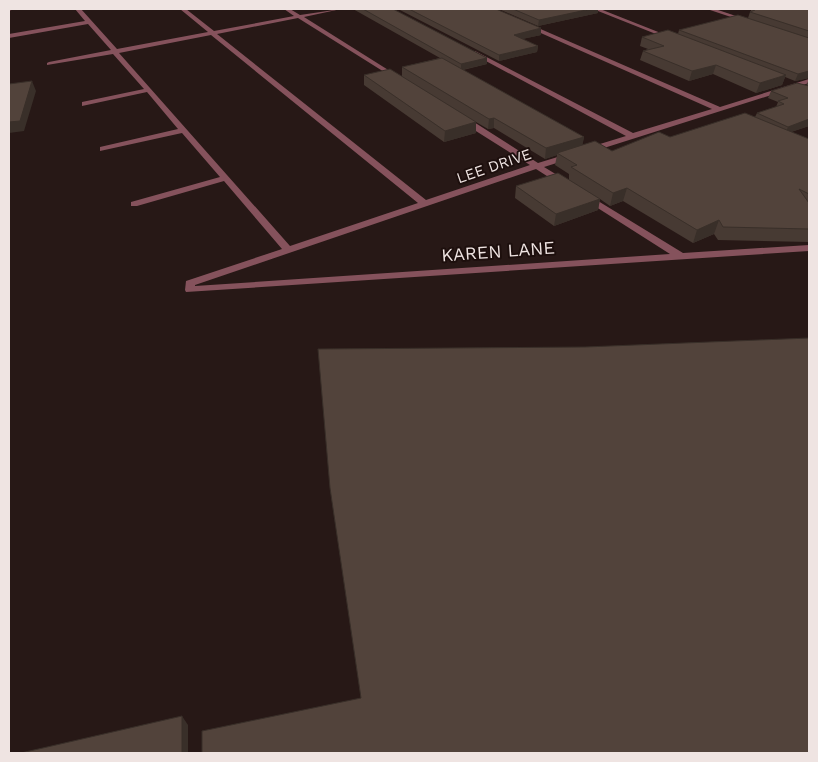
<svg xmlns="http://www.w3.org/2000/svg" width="818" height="762" font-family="'Work Sans',sans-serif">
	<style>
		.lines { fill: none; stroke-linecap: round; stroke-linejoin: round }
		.minor { fill: #85525c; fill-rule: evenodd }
		.wall { fill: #473a33 }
		.shaded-wall { fill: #392f29 }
		.building { fill: #52433b; stroke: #392f29 }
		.labels { text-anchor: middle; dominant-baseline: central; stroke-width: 4; stroke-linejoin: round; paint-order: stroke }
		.far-street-label { font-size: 15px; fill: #efe4e2; stroke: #1d0f0d }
		.street-label { font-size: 18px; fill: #efe4e2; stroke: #1d0f0d }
	</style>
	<rect width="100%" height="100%" fill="#271816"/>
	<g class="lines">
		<!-- minor -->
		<path class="minor" d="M9 9H14L9 11Z
			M75 9H81L117 49 208 32 180 9H186L214 31 294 16 284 9H290L300 15 341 9 304 17 401 78V80H397L298 18 217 34 426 200 530 165 460 121V117H466L538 163 626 136 471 53V51H475L633 133 712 109 525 26V24H529L720 107 809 79V83L544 167 567 181V185H561L536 169 195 285V286L670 254 582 198 580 196 585 193 683 253 809 245V251L186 292 185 290 186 281 282 249 224 181 137 206H131V202L220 177 182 133 100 151V147L178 129 147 92 82 106V102L144 89 113 54 47 65V63L49 62 111 50 88 24 9 38V34L85 21ZM211 35 418 203 290 246 119 53Z
			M593 9H600L676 39 671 40Z
			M707 9H715L751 21 746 22Z"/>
	</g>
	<!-- wall -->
	<path class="wall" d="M353 9H393L487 58V64L463 70 584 137 582 145 612 151 755 117 757 113 776 107 778 102 768 98 771 91 806 86 809 79V126L791 132 809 139V242L718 240 714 234 693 243 623 201 610 206 600 199 598 210 554 226 515 198 516 186 569 179V174L555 165 557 155 545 159 494 128 488 129 476 122V133L444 142 364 85V75L402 76V67L440 58Z
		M398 9H496L541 35 522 39 538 46 537 52 499 61Z
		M501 9H598V13L538 26 501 10Z
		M751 9H809V78L795 81 785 77 782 85 756 93 713 74 689 81 640 60 643 51 648 49 640 46 642 37 678 34 679 30 748 18 750 12 751 11Z"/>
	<!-- shaded-wall -->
	<path class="shaded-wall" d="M591 9H598V13L538 26 539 20Z
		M541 28V35L513 41 514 35Z
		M538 46 537 52 499 61V55Z
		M487 58V64L461 70V64Z
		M716 65 713 74 689 81 692 71Z
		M809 71V78L795 81 798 74Z
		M786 75 782 85 756 93 760 83Z
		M32 81 36 91 24 131 9 133V122Z
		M494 118V128L488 129 489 119Z
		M809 119V126L785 134 788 127Z
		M476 122V133L444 142 445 131Z
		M584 137 582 148 557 153V155L545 159 546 148Z
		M627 188 623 201 610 206 613 193Z
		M600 199 598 210 554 226 556 214Z
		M719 220 714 234 693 243 697 230Z
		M182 716 188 725V753H182Z"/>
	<!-- building -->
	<path class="building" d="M363 9H393L487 58 461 64Z
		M409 9H496L541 28 514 35 538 46 499 55Z
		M513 9H591L539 20Z
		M754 9H809V31L750 12 755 10Z
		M738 15 809 38V71L798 74 679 30Z
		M668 30 786 75 760 83 716 65 692 71 643 51 664 46 642 37Z
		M442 58 584 137 546 148 494 118 489 119 402 67Z
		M390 69 476 122 445 131 364 75Z
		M32 81 20 121 9 122V84Z
		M797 83 809 86V119L788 127 757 113 784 104 778 101 788 98 771 91Z
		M745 113 809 139V194L799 189 809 203V229L723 227 719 220 697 230 627 188 613 193 571 167 577 165 557 153 595 141 612 151 659 132 670 137Z
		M558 173 600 199 556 214 516 186Z
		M809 338V753H202V731L361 698 330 488 318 349 585 347Z
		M182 716V753H21Z"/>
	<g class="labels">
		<!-- far-street labels -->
		<g class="far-street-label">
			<text transform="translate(494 166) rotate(-19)">LEE DRIVE</text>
		</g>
		<!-- street labels -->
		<g class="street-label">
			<text transform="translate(498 251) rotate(-4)">KAREN LANE</text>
		</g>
	</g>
	<!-- border -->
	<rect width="818" height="762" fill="none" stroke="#efe4e2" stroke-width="20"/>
</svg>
